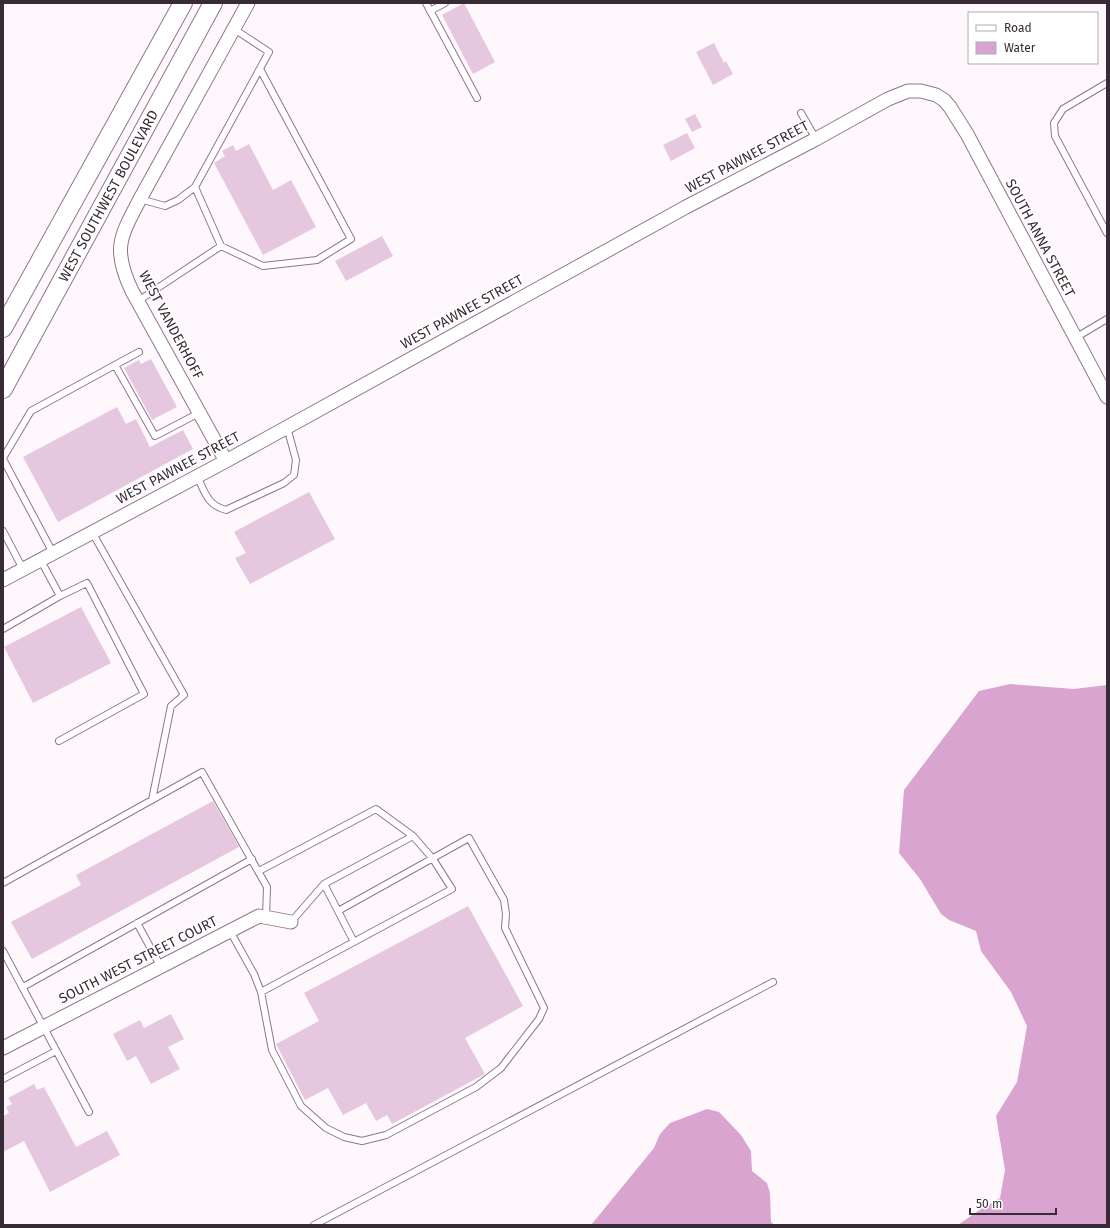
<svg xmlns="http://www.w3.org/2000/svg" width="1110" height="1228" font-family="'Fira Sans',sans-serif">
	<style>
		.water { fill: #daa4d1 }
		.building { fill: #e5c7df }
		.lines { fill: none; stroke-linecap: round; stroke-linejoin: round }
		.service-casing { stroke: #90758c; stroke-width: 8 }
		.minor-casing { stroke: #90758c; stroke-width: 15 }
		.secondary-casing { stroke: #90758c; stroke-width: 20 }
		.service { stroke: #fff; stroke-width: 6 }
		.minor { stroke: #fff; stroke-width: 13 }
		.secondary { stroke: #fff; stroke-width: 18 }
		.labels { text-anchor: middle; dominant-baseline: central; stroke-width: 3; stroke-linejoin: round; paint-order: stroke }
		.street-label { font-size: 14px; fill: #372c35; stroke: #fff }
	</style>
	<rect width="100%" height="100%" fill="#fef8fd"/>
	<!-- water -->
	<path class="water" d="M1010 684 1074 689 1107 685V1225H958L981 1209 1000 1198 1005 1170 996 1116 1017 1082 1027 1026 1011 992 981 951 976 931 949 920 941 914 920 879 899 853 904 790 979 691Z
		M707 1109 719 1112 741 1135 751 1151 752 1171 767 1183 770 1193 771 1222 774 1225H591L654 1148 660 1134 670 1123Z"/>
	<!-- building -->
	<path class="building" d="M464 3 495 62 473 74 442 15Z
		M714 43 724 63 726 61 733 74 713 85 696 52Z
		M695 114 702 127 692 132 685 119Z
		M687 133 695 148 671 161 663 145Z
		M249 144 273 190 291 180 316 227 263 255 214 163 225 156 222 151 233 145 236 151Z
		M382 236 393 256 346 281 335 261Z
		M151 359 177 407 152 420 124 368 139 360 141 364Z
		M117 407 126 424 136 419 150 447 183 430 193 449 58 522 23 457Z
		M309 492 335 539 250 584 235 558 246 553 234 532Z
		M81 607 111 663 33 703 4 647Z
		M213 801 239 847 32 959 11 922 81 885 76 875Z
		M468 906 523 1006 465 1038 485 1074 392 1124 387 1115 376 1121 366 1103 343 1115 328 1088 305 1100 276 1044 319 1021 304 993Z
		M171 1014 184 1039 168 1047 180 1069 151 1084 136 1056 127 1061 113 1034 140 1020 144 1028Z
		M34 1084 37 1090 44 1087 76 1147 107 1131 120 1155 50 1192 24 1141 3 1152V1116L9 1113 6 1107 12 1104 8 1098Z"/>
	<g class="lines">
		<!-- service casing -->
		<g class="service-casing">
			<path id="service" d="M426 3 477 98
				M430 11 445 3
				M1107 83 1063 109 1054 123 1055 136 1107 233
				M801 113 816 139
				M195 187 269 52 234 29
				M221 246 263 266 317 260 351 239 260 69
				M138 301 221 246 195 187 178 200 165 206 140 199
				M1075 338 1107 319
				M115 365 139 352
				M3 458 31 411 115 365 155 436 199 413
				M3 459 53 553
				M197 476C205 492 207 505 226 510L284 483 294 475 296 460 287 427
				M3 531 23 569
				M92 532 184 695 171 706 152 800
				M3 629 60 596 40 559
				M59 741 144 694 87 583 60 596
				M259 871 376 809 413 836
				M3 883 202 772 267 887 266 917
				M324 884 338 911
				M137 923 161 967
				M230 931 254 974 261 992 452 889 433 859 413 836 324 884 291 922
				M3 951 89 1112
				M23 987 252 859
				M261 992 272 1050 301 1106 326 1128 344 1137 362 1141 386 1135 476 1087 501 1068 539 1019 544 1008 505 928 506 914 504 900 469 838 338 911 354 942
				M3 1079 56 1051
				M314 1225 773 982"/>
		</g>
		<!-- minor casing -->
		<g class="minor-casing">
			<path id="minor" d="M226 461 132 291C112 249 120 237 140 199L248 3
				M3 580 226 461 686 207 816 139 888 99 908 91H921L936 95 944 100 950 107 967 134 1107 397
				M3 1048 259 916 291 922"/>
		</g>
		<!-- secondary casing -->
		<g class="secondary-casing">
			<g id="secondary">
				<path d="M3 328 183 3"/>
				<path id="s1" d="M3 389 213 3"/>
			</g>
		</g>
		<!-- service -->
		<use href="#service" class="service"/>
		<!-- minor -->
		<use href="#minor" class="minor"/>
		<!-- secondary -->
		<use href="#secondary" class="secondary"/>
	</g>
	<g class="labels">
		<!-- street labels -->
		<g class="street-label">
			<text transform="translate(747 157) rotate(-28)">WEST PAWNEE STREET</text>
			<text stroke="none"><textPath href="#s1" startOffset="220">WEST SOUTHWEST BOULEVARD</textPath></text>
			<text transform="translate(1040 238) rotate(62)">SOUTH ANNA STREET</text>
			<text transform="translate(462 312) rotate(-29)">WEST PAWNEE STREET</text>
			<text transform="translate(171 325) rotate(62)">WEST VANDERHOFF</text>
			<text transform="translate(178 468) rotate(-28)">WEST PAWNEE STREET</text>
			<text transform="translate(138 960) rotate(-27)">SOUTH WEST STREET COURT</text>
		</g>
	</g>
	<!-- border -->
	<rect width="1110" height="1228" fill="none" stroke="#372c35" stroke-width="8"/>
	<!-- legend -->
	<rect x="968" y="12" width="130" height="52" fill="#ffffff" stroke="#afabae"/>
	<rect x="976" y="25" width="20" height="6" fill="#ffffff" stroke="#afabae"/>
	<text x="1004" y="32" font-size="12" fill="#372c35">Road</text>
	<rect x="976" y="42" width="20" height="12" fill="#daa4d1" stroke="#afabae"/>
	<text x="1004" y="52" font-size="12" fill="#372c35">Water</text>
	<!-- scale -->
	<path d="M970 1208v6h86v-6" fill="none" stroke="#372c35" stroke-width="2"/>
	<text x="976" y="1208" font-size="12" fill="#372c35" stroke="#ffffff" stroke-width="3" paint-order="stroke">50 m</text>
</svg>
